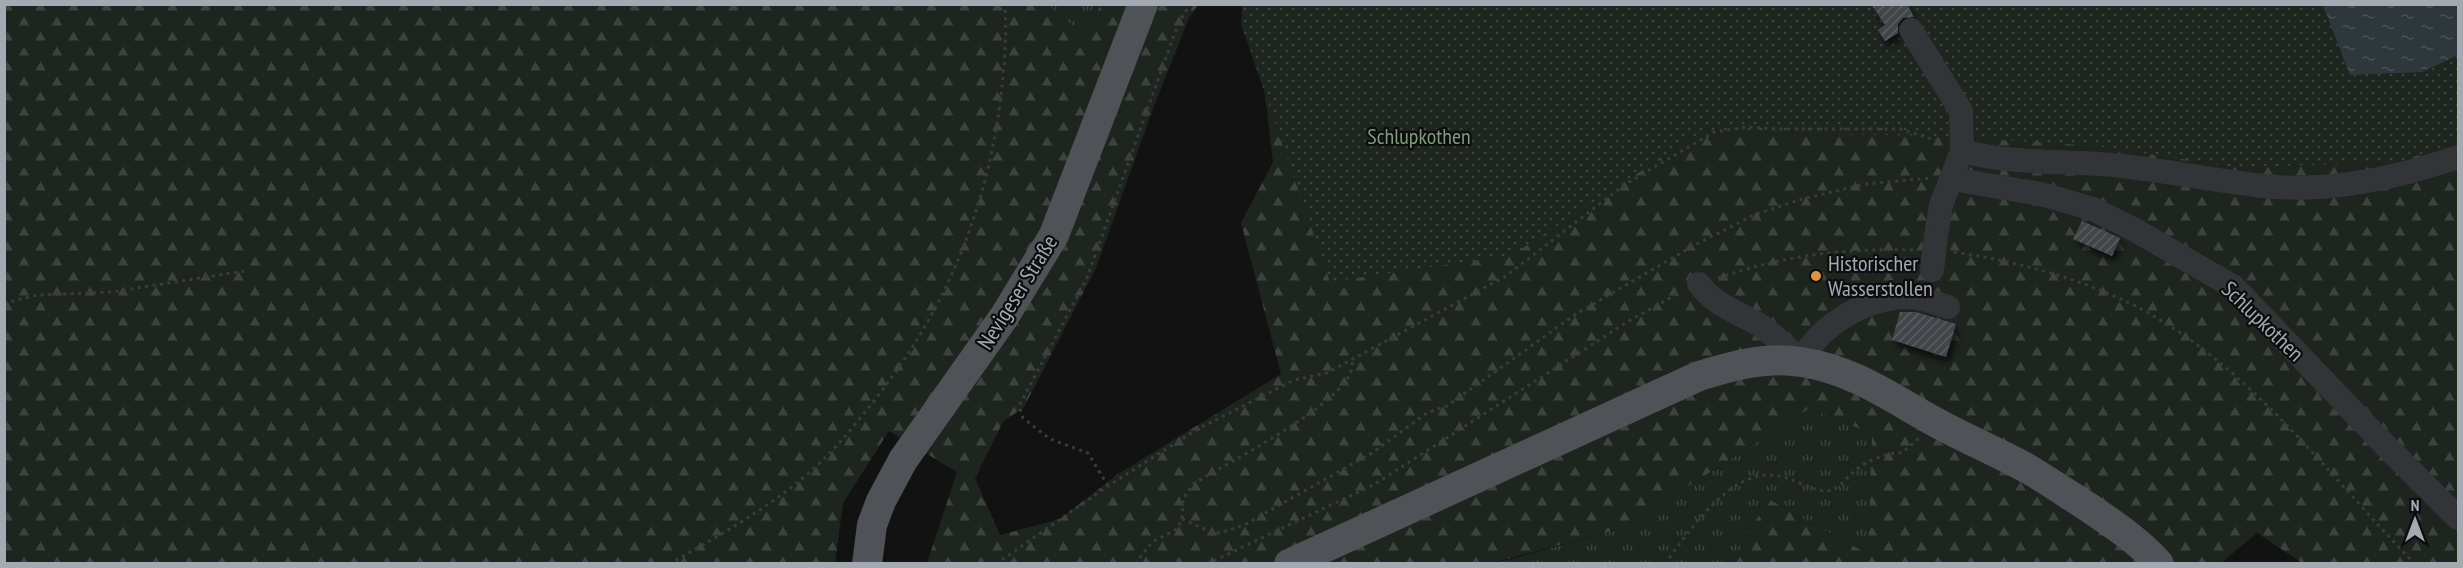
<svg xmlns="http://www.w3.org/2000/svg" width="2463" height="568" font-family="'PT Sans Narrow',sans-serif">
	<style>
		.grass { fill: url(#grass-tufts) }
		.forest { fill: url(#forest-firs) }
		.park { fill: url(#park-dots) }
		.water { fill: url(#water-ripples) }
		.building { fill: url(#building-hatch); filter: url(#shadow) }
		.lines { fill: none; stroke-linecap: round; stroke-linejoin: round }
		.path { stroke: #393b3e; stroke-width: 3; stroke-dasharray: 3 4.5; stroke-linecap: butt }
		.minor { stroke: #333437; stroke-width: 24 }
		.major { stroke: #4f5256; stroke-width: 30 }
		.minor-bridge { stroke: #333437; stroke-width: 24 }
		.poi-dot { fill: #dd963f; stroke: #0d0d0e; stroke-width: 2 }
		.labels { text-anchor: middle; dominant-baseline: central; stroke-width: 4.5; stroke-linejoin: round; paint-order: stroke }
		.park-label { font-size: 22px; fill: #7f9b7d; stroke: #0d0d0e }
		.poi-label { font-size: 22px; fill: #a4aab2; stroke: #0d0d0e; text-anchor: start }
		.street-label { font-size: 22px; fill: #a4aab2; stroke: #0d0d0e }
	</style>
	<defs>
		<pattern id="grass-tufts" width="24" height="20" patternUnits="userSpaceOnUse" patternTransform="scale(1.5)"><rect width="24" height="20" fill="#1e251f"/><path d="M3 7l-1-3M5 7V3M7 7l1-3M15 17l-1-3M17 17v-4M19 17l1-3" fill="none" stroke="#3c423d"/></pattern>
		<pattern id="forest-firs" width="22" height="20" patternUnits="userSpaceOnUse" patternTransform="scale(1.5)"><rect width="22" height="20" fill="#1e251f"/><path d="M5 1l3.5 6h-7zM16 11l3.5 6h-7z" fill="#3c423d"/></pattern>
		<pattern id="park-dots" width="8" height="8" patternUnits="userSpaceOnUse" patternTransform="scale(1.5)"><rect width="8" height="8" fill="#1e251f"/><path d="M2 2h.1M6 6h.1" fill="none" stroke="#3c423d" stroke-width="1.8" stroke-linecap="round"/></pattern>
		<pattern id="water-ripples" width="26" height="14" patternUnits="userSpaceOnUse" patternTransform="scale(1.5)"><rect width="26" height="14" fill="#2e373c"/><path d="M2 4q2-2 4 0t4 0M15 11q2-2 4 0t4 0" fill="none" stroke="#495156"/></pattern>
		<pattern id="building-hatch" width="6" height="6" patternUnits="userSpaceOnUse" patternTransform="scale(1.5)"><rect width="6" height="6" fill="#434548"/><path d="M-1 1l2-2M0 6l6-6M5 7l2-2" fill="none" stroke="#5b5d60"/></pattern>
		<filter id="shadow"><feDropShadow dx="3.5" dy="6" stdDeviation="3" flood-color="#0009"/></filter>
	</defs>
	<rect width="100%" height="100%" fill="#121213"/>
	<!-- grass -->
	<path class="grass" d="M1050 5H1100L1088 36 1053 12Z
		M1810 408 1872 434 1869 555 1768 499 1732 563 1492 564 1623 528Z"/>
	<!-- forest -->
	<path class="forest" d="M1050 4 1053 12 1088 35 1100 5H1198L1189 18 1154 106 1096 268 1024 407 1003 422 975 478 1000 535 1060 519 1118 474 1281 374 1241 223 1273 162 1256 20 1240 5H2323L2458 55V563H2302L2257 533 2221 563H1732L1768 499 1868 554 1872 434 1810 408 1623 528 1492 563H927L957 472 889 431 843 503 835 563H5L4 5Z"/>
	<!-- park -->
	<path class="park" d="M1242 4 2458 5V139L2451 145 2394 163 2235 167 2095 146 1944 136 1701 132 1512 255 1330 282 1241 24Z"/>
	<!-- water -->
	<path class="water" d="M2323 5H2458V55L2422 72 2350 75Z"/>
	<!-- building -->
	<path class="building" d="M1871 4H1907L1914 17 1903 18 1898 24V33L1885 41 1878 30 1885 25Z
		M2082 221 2120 238 2112 256 2073 239Z
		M1900 312H1916L1956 324 1946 357 1892 340Z"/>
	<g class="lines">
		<!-- path -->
		<path class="path" d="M1954 252C2012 261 2068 275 2121 299 2242 355 2324 471 2415 564
			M1718 278C1785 255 1844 248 1915 250
			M4 303 39 295 112 292 244 271
			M1108 486 1088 453 1050 439 1023 418 1019 406 1087 278 1178 24 1190 4
			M1182 519 1211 532 1220 533 1244 525 1372 453 1427 413 1447 406 1576 314 1693 246 1754 215 1802 199 1865 184 1932 178
			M669 564C715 538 762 512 803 478 826 459 847 435 865 412 940 321 984 221 1000 104 1004 71 1007 38 1005 4
			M996 564 1108 486 1196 430 1294 380 1327 373 1506 276 1624 185 1714 132 1747 127 1775 129H1900L1941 142
			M1135 564 1152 542 1177 529 1182 519 1183 499 1193 484C1231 461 1328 412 1349 376 1352 372 1352 364 1353 358
			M1207 564 1375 484 1627 322 1681 292
			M1665 564C1689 531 1732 466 1779 476 1792 478 1815 492 1827 491 1839 490 1847 477 1856 470 1866 461 1888 452 1902 453L1919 438"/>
		<!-- minor -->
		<path class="minor" d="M1911 30 1961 111 1962 151 1941 205 1936 236
			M1962 151C2013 165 2069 160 2121 166 2172 171 2223 183 2275 187 2338 191 2399 177 2458 157
			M1952 179 2041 194 2093 209 2135 230 2234 287 2385 445 2458 518
			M1699 284C1715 306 1739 312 1761 326 1776 336 1788 349 1801 361 1821 324 1865 298 1908 297 1922 297 1935 303 1948 307"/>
		<!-- major -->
		<path class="major" d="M867 564 872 525 881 501 903 460 1004 317 1054 235 1143 4
			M1289 564 1699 376C1732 366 1766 356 1801 362 1852 369 1893 399 1937 423 1968 440 2000 453 2030 470 2050 482 2069 495 2088 507 2113 524 2139 541 2159 564"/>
		<!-- minor-bridge -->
		<path class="minor-bridge" d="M1932 270 1936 236"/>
	</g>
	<!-- markers -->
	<circle class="poi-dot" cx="1816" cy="276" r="6"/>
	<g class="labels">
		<!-- park labels -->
		<g class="park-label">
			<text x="1419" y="136">Schlupkothen</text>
		</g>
		<!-- poi labels -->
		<g class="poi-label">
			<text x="1828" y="263">Historischer<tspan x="1828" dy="25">Wasserstollen</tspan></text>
		</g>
		<!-- street labels -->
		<g class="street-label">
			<text transform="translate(1017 292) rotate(-58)">Nevigeser Straße</text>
			<text transform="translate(2263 321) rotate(44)">Schlupkothen</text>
		</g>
	</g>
	<!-- border -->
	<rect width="2463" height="568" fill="none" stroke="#a4aab2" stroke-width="12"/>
	<!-- north arrow -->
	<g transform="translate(2415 520)" stroke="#0d0d0e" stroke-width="4.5" paint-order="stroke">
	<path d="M0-4.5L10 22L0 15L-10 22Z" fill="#a4aab2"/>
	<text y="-9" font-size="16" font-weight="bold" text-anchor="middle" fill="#a4aab2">N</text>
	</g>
</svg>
